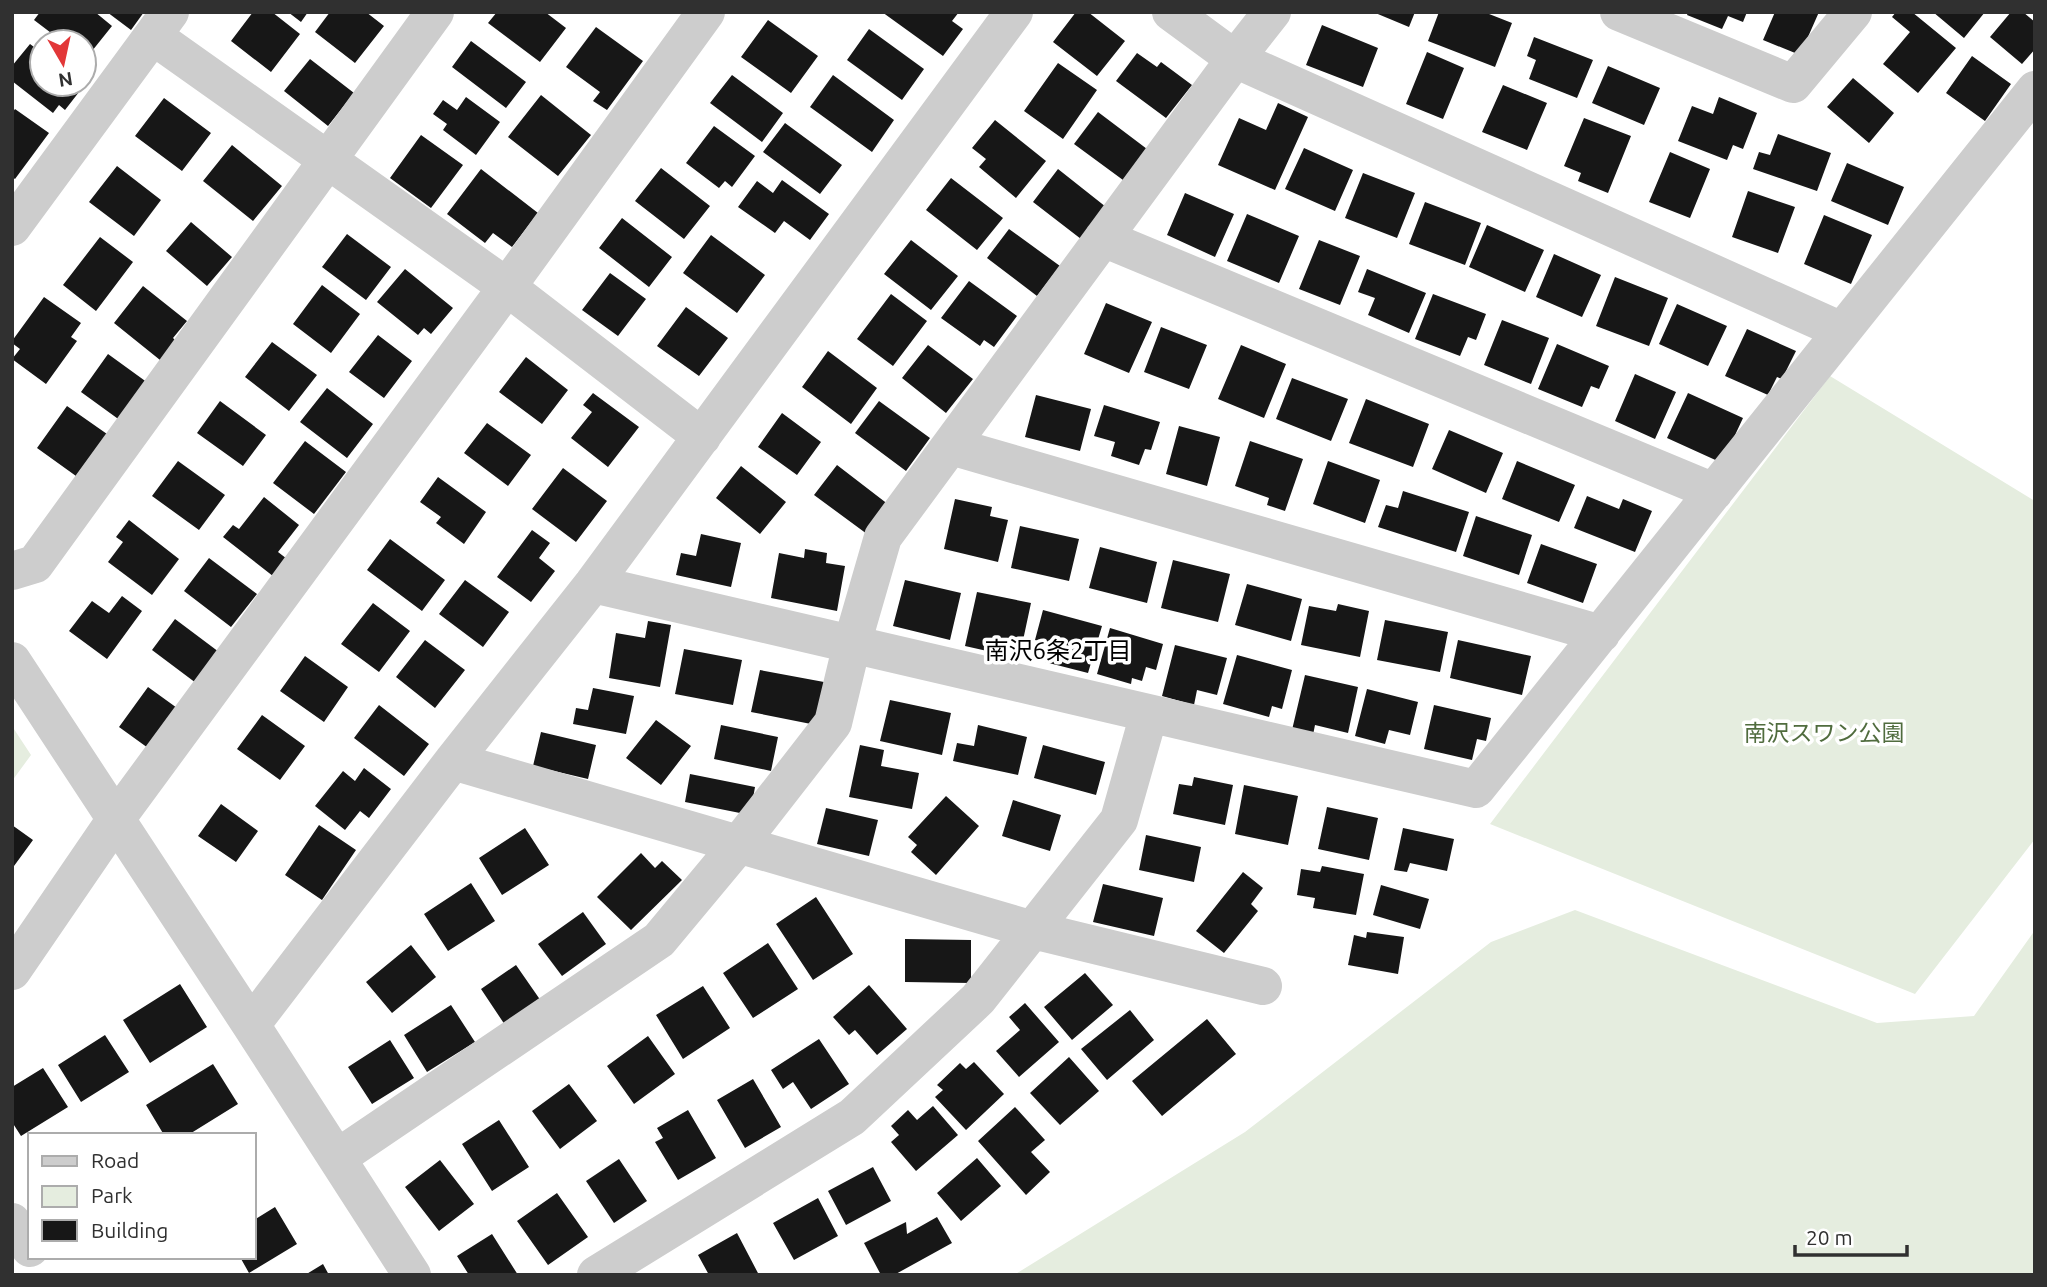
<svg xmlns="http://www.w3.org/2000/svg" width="2047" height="1287" font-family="Ubuntu,'Noto Sans JP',sans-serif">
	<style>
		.green { fill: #e5eddf }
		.building { fill: #171717 }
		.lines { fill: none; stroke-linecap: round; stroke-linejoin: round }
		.street { stroke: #cdcdcd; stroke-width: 38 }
		.labels { text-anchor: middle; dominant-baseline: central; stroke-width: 7; stroke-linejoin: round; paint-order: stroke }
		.park-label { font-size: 23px; fill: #506c3e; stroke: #fff }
		.neighbourhood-label { font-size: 24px; fill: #000; stroke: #fff }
	</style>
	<rect width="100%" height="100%" fill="#fff"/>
	<!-- green -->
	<path class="green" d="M1830 376 2035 501V839L1915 994 1490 824Z
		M12 726 31 755 12 781Z
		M1575 910 1877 1023 1974 1016 2035 930V1275H1014L1245 1132 1491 942Z"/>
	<!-- building -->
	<path class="building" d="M40 12H95L112 26 84 61V42H63L34 20Z
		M107 12H144L131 30Z
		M253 12H272L300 34 271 72 231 41Z
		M288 12H308L301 22Z
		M330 12H366L384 26 355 63 315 32Z
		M497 12H545L566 28 540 62 488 23Z
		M882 12H959L952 21 963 29 943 56Z
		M1076 12H1088L1125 41 1097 76 1053 42Z
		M1373 12H1415L1409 27Z
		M1439 12H1484L1512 23 1495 67 1428 41Z
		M1688 12H1747L1743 22 1728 16 1722 29 1687 15Z
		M1775 12H1819L1800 55 1763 40Z
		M1896 12H1912L1956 48 1918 93 1883 64 1910 32 1892 17Z
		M1933 12H1985L1964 38Z
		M2011 12H2023L2035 22V49L2022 64 1990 37Z
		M768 20 818 56 791 93 741 57Z
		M1322 25 1378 48 1363 87 1306 65Z
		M596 27 643 61 607 110 593 101 600 92 566 67Z
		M869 29 924 69 902 100 847 60Z
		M1534 37 1593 60 1577 98 1529 79 1536 60 1527 56Z
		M471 41 526 82 506 108 452 67Z
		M30 44 42 53V84H69L79 92 65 110 59 105 53 113 12 81V66Z
		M1427 52 1464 68 1443 119 1406 104Z
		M1137 53 1157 67 1161 62 1192 85 1166 118 1116 81Z
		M1972 56 2011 84 1985 121 1946 93Z
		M310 59 354 93 328 126 284 91Z
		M1058 63 1097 90 1063 139 1024 111Z
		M1608 66 1660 88 1644 125 1592 103Z
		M732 75 783 113 762 142 710 103Z
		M833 75 894 120 872 152 810 107Z
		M1853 78 1894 113 1869 143 1827 107Z
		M1503 85 1547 103 1527 150 1482 132Z
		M541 95 591 135 558 176 508 137Z
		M466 97 500 122 476 155 443 130 447 124 433 114 443 100 457 110Z
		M1719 97 1757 113 1743 149 1733 145 1727 160 1678 141 1692 106 1713 114Z
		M164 98 211 133 182 171 135 136Z
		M1278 103 1308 117 1275 190 1218 165 1239 118 1266 130Z
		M15 109 49 133 15 179 12 177V113Z
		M1098 112 1147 149 1123 180 1074 144Z
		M1584 118 1631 136 1608 193 1578 181 1581 173 1564 166Z
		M995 120 1046 161 1016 198 979 167 986 159 972 148Z
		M785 123 842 165 820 194 763 152Z
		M714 126 755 156 732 187 725 181 719 188 686 163Z
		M1778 134 1831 153 1817 191 1753 169 1759 152 1770 155Z
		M421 135 463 165 431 208 390 178Z
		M232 145 282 186 253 221 203 181Z
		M1304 148 1353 170 1335 211 1285 189Z
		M1670 152 1710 169 1690 218 1649 202Z
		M1847 163 1904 187 1888 225 1831 201Z
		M117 166 161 200 134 236 89 202Z
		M661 168 710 206 684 239 635 201Z
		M481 169 538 213 512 247 493 233 485 243 447 214Z
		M1058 169 1106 207 1081 239 1033 202Z
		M1363 173 1415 193 1397 238 1345 218Z
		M951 178 1003 218 977 250 926 210Z
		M782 180 829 214 810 240 784 221 775 233 738 207 757 181 773 193Z
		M1748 191 1795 207 1778 253 1732 237Z
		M1185 193 1234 214 1215 257 1167 235Z
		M1425 202 1481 223 1465 265 1409 244Z
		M1247 214 1299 236 1279 283 1227 261Z
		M1824 215 1872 235 1851 284 1804 264Z
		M622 218 672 257 649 287 599 248Z
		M191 222 232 257 207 286 166 251Z
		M1487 225 1544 250 1525 292 1469 267Z
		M1009 229 1060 266 1037 296 987 258Z
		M347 234 391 267 366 300 322 267Z
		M711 235 765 275 737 313 683 273Z
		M100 237 133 262 96 311 63 285Z
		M911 240 958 276 931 310 884 274Z
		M1319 240 1360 256 1340 305 1299 289Z
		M1554 254 1601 275 1582 317 1536 297Z
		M405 269 453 308 431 334 424 328 418 335 377 302Z
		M1367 269 1426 293 1409 333 1368 315 1375 298 1358 292Z
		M610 273 646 299 618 336 582 310Z
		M1615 277 1668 298 1649 346 1596 326Z
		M969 281 1017 316 994 347 984 340 980 346 941 318Z
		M322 285 360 314 331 353 293 324Z
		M143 286 187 321 173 338 180 345 165 364 114 323Z
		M891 294 927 321 893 366 857 339Z
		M1433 294 1486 314 1476 340 1468 337 1460 356 1415 339Z
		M44 297 81 323 71 337 77 341 46 384 12 359 20 349 12 343V341Z
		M1106 303 1152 322 1129 373 1084 354Z
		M1677 304 1727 326 1708 366 1659 344Z
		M686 307 728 338 699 376 657 346Z
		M1502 320 1549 338 1531 384 1484 365Z
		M1161 327 1207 345 1189 389 1144 372Z
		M1747 329 1796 351 1782 379 1777 377 1768 395 1725 376Z
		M378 335 412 361 384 398 349 372Z
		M272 342 317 375 289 411 245 377Z
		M1557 344 1609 366 1599 389 1591 386 1582 407 1538 389Z
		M928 345 973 379 946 413 902 378Z
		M1241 345 1286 364 1264 418 1218 399Z
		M828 351 877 388 851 424 802 387Z
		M108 354 148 383 121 421 81 392Z
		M526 357 568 390 542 424 499 392Z
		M1635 374 1676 392 1655 439 1615 421Z
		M1292 378 1348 399 1331 441 1276 419Z
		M327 388 373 424 347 458 300 422Z
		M593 393 639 427 608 467 571 438 592 412 583 405Z
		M1688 393 1743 418 1722 463 1667 438Z
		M1036 395 1091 409 1080 451 1025 437Z
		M1366 399 1429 424 1413 467 1349 443Z
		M220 401 266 435 243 466 197 433Z
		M879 401 930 438 906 471 855 433Z
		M1104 405 1160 422 1151 450 1145 449 1139 465 1111 456 1115 442 1094 436Z
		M67 406 107 434 76 476 37 448Z
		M782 413 821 442 797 475 758 447Z
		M487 423 531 455 508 486 464 453Z
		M1179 426 1220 437 1207 486 1166 474Z
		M1449 430 1503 453 1486 493 1432 469Z
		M305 441 346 472 314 514 273 483Z
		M1250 441 1303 459 1285 511 1267 505 1269 498 1235 486Z
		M178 461 225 495 199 530 152 496Z
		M1328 461 1380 480 1365 523 1313 504Z
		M1517 461 1575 485 1559 522 1502 499Z
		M837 465 889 505 867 534 814 495Z
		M741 466 786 502 760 534 716 498Z
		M563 468 607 501 576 542 532 509Z
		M438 477 486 512 464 544 436 523 441 517 420 502Z
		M1403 491 1469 512 1456 552 1378 527 1386 505 1398 508Z
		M1587 496 1619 509 1623 499 1652 511 1635 552 1574 528Z
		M264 497 299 525 278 552 291 562 278 580 223 537 233 525 239 529Z
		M955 499 992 507 990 516 1008 520 998 562 944 549Z
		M1476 516 1532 535 1519 575 1463 556Z
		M129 520 179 559 152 595 108 562 123 542 116 537Z
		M1020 526 1079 539 1069 581 1011 568Z
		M532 530 550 543 539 558 555 571 531 602 497 577Z
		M701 534 741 543 731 587 676 575 681 553 696 556Z
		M390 539 445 580 422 611 367 570Z
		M1541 544 1597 564 1583 603 1527 583Z
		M1100 547 1157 562 1147 603 1089 588Z
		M805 549 827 553 826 563 845 566 837 611 771 598 779 553 804 558Z
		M209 558 257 594 231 627 184 591Z
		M1173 560 1230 574 1218 622 1161 608Z
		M465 580 509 612 483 647 439 614Z
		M905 580 961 593 950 640 893 626Z
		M1247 584 1302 599 1291 641 1235 625Z
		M977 592 1031 603 1022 645 1008 642 1005 655 965 646Z
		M122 596 142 611 107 659 69 631 92 601 109 613Z
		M373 603 410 631 379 672 341 644Z
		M1338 604 1369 611 1360 657 1301 645 1309 606 1336 611Z
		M1043 610 1102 626 1088 673 1045 662 1050 644 1035 640Z
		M175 619 223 655 200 686 152 650Z
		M1385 620 1448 632 1440 672 1377 660Z
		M648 621 671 625 660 687 609 678 616 633 645 638Z
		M1110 628 1163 644 1156 670 1146 667 1142 681 1132 678 1131 684 1097 674Z
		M425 640 465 670 435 708 396 677Z
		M1458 640 1531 656 1522 695 1450 678Z
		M1175 645 1227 658 1217 695 1197 690 1194 705 1162 696Z
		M684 649 742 660 733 705 675 694Z
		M1237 655 1292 670 1282 709 1272 706 1269 717 1223 704Z
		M305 656 348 687 324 722 280 691Z
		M760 670 824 682 816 725 751 712Z
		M1305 675 1358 687 1348 733 1315 725 1313 735 1292 730Z
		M148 687 184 713 155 753 119 727Z
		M593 688 634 696 626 734 573 724 576 708 588 710Z
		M1367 689 1418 702 1410 735 1389 730 1385 744 1355 736Z
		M890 700 951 713 942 755 880 741Z
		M379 705 429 744 404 776 354 738Z
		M1434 705 1491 718 1486 741 1477 739 1472 760 1424 749Z
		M262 715 305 746 280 780 237 749Z
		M656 720 691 746 661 785 626 758Z
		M721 725 778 737 771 771 714 759Z
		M978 725 1027 737 1018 775 953 761 957 743 974 746Z
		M541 732 596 745 588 779 533 766Z
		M860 745 884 750 881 766 919 773 912 809 849 797Z
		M1043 745 1105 762 1096 795 1034 778Z
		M364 768 391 789 369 818 360 811 345 830 315 806 343 771 355 781Z
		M690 774 755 787 750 815 685 802Z
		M1194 777 1233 785 1225 825 1173 814 1179 784 1192 786Z
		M1244 785 1298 796 1288 845 1235 834Z
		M946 796 979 826 936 875 911 852 917 845 908 837Z
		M1013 800 1061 815 1050 851 1002 836Z
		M221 804 258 831 236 862 198 836Z
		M1327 807 1378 818 1369 860 1318 849Z
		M826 808 878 820 869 856 817 844Z
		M12 825 33 840 14 866 12 865Z
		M319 825 356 850 322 900 285 875Z
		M525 828 549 865 502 895 479 858Z
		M1403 828 1454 839 1447 871 1410 863 1407 872 1394 870Z
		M1146 835 1201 847 1194 882 1139 870Z
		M641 853 655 868 662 861 682 880 631 930 597 897Z
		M1322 866 1364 874 1356 915 1313 908 1315 898 1297 895 1301 869 1320 872Z
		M1243 872 1263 888 1251 904 1258 911 1224 953 1196 931Z
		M471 883 495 921 448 951 424 914Z
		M1103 884 1163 898 1154 936 1093 922Z
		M1381 885 1429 899 1420 929 1373 915Z
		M816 897 853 954 813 980 776 924Z
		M583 912 606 944 562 976 538 944Z
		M1367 932 1404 937 1398 974 1348 965 1354 935 1366 938Z
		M905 939 971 940V983L905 982Z
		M768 943 798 989 753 1018 723 973Z
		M411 945 436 977 392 1013 366 982Z
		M516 965 541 1001 505 1025 481 989Z
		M1085 973 1113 1005 1072 1040 1044 1007Z
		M180 984 207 1027 150 1063 123 1020Z
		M869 985 907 1029 877 1055 855 1030 849 1035 833 1017Z
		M703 986 730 1028 683 1059 656 1015Z
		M1025 1003 1059 1042 1019 1077 996 1051 1020 1030 1009 1017Z
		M451 1005 475 1042 427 1072 404 1035Z
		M1130 1010 1154 1040 1107 1080 1081 1049Z
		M1207 1019 1236 1054 1162 1116 1132 1081Z
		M105 1035 129 1072 81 1102 58 1065Z
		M648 1036 675 1074 634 1104 607 1066Z
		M819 1039 849 1084 811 1109 793 1082 783 1089 771 1070Z
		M390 1040 414 1078 372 1104 348 1067Z
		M1069 1057 1099 1091 1060 1125 1030 1093Z
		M974 1062 1004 1094 966 1130 935 1097 943 1090 937 1085 960 1063 966 1069Z
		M213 1064 238 1104 188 1135H164L146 1105Z
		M43 1068 68 1107 21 1136 12 1122V1087Z
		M753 1079 781 1127 745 1148 717 1100Z
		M569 1084 597 1121 560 1149 532 1111Z
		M933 1106 958 1135 916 1171 891 1142 899 1135 891 1126 908 1110 917 1120Z
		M1015 1107 1045 1140 1031 1152 1050 1172 1026 1195 978 1141Z
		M688 1110 716 1158 678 1180 655 1142 663 1138 657 1128Z
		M499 1120 529 1167 492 1191 462 1144Z
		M977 1158 1001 1186 961 1221 937 1193Z
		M619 1159 647 1201 614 1223 586 1181Z
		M440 1160 474 1204 439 1231 405 1187Z
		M873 1167 891 1201 846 1225 828 1191Z
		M557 1193 588 1237 548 1265 517 1221Z
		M818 1198 838 1236 794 1260 773 1223Z
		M275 1207 297 1244 249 1273 240 1257H254V1220Z
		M937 1217 952 1243 894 1275H881L864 1243 906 1222 907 1234Z
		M737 1233 759 1275H709L698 1255Z
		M492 1234 518 1275H469L457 1256Z
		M323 1264 329 1275H305Z"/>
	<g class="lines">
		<!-- street -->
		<path class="street" d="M1171 12 1235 59 1842 331
			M1619 12 1793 84 1853 12
			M153 36 507 287 702 437
			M12 227 170 12
			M1103 238 1714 492
			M951 446 1601 634
			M12 571 35 564 435 12
			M593 584 1476 789 2035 90
			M12 661 251 1025 412 1275
			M453 761 1033 930 1263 986
			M12 971 116 819 507 287 706 12
			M251 1025 453 761 593 584 1014 12
			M337 1158 659 940 739 844 833 723 852 644 883 537 1235 59 1272 12
			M12 1222 30 1248
			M596 1275 852 1117 978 999 1119 820 1149 714"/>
	</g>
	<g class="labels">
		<!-- park labels -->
		<g class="park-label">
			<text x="1824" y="732">南沢スワン公園</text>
		</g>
		<!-- neighbourhood labels -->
		<g class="neighbourhood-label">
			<text x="1058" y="650">南沢6条2丁目</text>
		</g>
	</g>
	<!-- border -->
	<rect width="2047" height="1287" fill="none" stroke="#303030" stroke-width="28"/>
	<!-- legend -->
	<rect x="28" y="1133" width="228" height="126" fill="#ffffff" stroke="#acacac" stroke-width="2"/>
	<rect x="42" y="1156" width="35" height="10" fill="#cdcdcd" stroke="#acacac" stroke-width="2"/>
	<text x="91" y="1168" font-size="21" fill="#303030">Road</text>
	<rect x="42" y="1186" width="35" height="21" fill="#e5eddf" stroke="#acacac" stroke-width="2"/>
	<text x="91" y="1203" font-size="21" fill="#303030">Park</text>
	<rect x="42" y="1220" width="35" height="21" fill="#171717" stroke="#acacac" stroke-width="2"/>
	<text x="91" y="1238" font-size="21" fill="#303030">Building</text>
	<!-- north arrow -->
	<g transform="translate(63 63) rotate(171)"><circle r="33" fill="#ffffff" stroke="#acacac" stroke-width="2"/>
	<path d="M0-5L12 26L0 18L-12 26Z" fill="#e23738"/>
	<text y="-10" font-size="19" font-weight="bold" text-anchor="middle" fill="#303030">N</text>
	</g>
	<!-- scale -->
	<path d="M1795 1245v10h112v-10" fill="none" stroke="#303030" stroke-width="3.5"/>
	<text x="1806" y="1245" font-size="21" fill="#303030" stroke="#ffffff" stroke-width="5" paint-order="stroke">20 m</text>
</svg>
